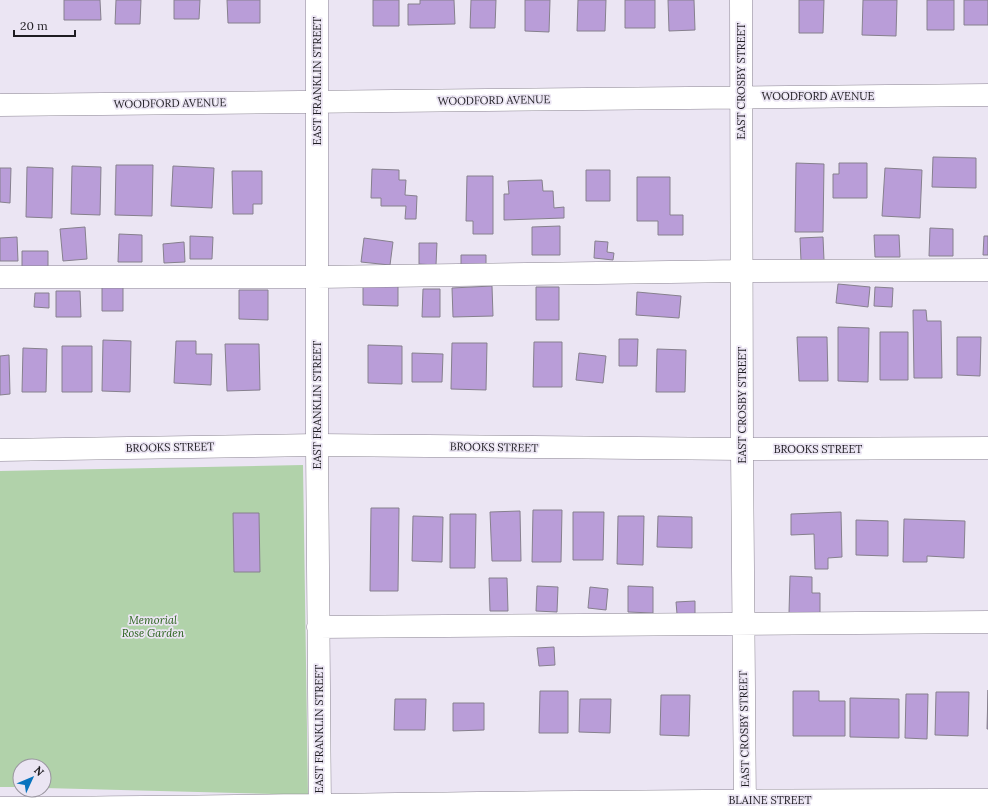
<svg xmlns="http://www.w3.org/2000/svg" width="988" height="810" font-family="Lora,serif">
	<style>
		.green { fill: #b1d2aa }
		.building { fill: #b99dd8; stroke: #86808d }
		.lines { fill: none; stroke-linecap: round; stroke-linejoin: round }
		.minor-casing { stroke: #8c8693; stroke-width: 23 }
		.highway-casing { stroke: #8c8693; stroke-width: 23 }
		.minor { stroke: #fff; stroke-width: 22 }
		.highway { stroke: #fff; stroke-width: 22 }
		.labels { text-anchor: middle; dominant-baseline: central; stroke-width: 3.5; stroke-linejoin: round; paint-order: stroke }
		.street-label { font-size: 11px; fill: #1e1c21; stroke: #ebe5f3 }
		.park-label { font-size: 11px; font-style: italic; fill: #29611b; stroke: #ebe5f3 }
	</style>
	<rect width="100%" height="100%" fill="#ebe5f3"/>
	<!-- green -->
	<path class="green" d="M303 465 308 795 44 788V766H20V787H0V471Z"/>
	<!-- building -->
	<path class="building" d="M64 0H100L101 20H64Z
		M116 0H141L140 24H115Z
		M174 0H200L199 19H174Z
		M227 0H260V23H228Z
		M373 0H399V26H373Z
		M420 0H454L455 24 408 25V4H420Z
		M471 0H496L495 28H470Z
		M525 0H550L549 32 525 31Z
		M578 0H606L605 31H577Z
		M625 0H655V28H625Z
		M668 0H694L695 30 669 31Z
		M799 0H824L823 33H799Z
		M863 0H897L896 36 862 35Z
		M927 0H954V30H927Z
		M964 0H988V25H964Z
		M933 157 976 158V188L932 187Z
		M796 163 824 164 823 232H795Z
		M839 163H867V198H833V174H839Z
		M116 165H153L152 216 115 215Z
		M72 166 101 167 100 215 71 214Z
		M173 166 214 168 212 208 171 206Z
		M27 167 53 168 52 218 26 217Z
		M0 168H11L10 203 0 202Z
		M885 168 922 170 920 218 882 216Z
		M372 169 399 170V180H406L405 195 417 196 416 219H405L406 206H381V198H371Z
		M586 170H610V201H586Z
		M232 171H262V204H253V214H233Z
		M467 176H493V234H473V221H466Z
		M637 177H670V215H683V235H658V221H637Z
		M542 180 543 191H553L554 208 564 207V218L504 220V194H509L508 181Z
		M560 226V255H532V227Z
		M85 227 87 259 63 261 60 229Z
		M930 228 953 229V256H929Z
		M119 234 142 235V262H118Z
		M874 235H899L900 257H875Z
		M190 236 213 237 212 259H190Z
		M984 236H988V255H983Z
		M17 237 18 261H0V238Z
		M823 237 824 260 801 261 800 238Z
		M364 238 393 242 390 265 361 262Z
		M595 241 608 242 607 252 614 253 613 260 594 258Z
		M184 242 185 262 164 263 163 244Z
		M419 243H437L436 265 419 264Z
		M22 251H48V269H22Z
		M461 255H486V265H461Z
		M363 283 398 284V306L363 305Z
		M838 284 870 287 868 307 836 303Z
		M102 286H123V311H102Z
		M492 286 493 316 453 317 452 288Z
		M536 287H559V320H536Z
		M875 287 893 288 892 307 874 306Z
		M423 289H440V317H422Z
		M239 290H268V320L239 319Z
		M56 291H80L81 317H56Z
		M637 292 681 296 679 318 636 315Z
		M35 293H49V308L34 307Z
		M913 310H926L927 321H941L942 378H914Z
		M838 327 869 328 868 382 838 381Z
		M880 332H908V380H880Z
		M797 337H827L828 381H799Z
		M957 337H981L980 376 957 375Z
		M619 339H638L637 366H619Z
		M103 340 131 341 130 392 102 391Z
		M176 341H196V354H212L211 385 174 383Z
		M534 342H562V387H533Z
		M452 343H487L486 390 451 389Z
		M225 344H259L260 390 227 391Z
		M368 345 402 346V384L368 383Z
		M62 346H92V392H62Z
		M23 348 47 349 46 392H22Z
		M657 349 686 350 685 392H656Z
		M412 353 443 354 442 382H412Z
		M579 353 606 356 603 383 576 380Z
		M9 355 10 394 0 395V356Z
		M371 508H399L398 591H370Z
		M533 510H562L561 562H532Z
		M520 511 521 561H492L490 512Z
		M573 512H604L603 560H573Z
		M841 512 842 557 828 558V569H815L814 534 791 535V514Z
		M233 513H259L260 572H234Z
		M450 514H476L475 568H450Z
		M413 516 443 517 442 562 412 561Z
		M618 516H644L643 565 617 564Z
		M658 516 692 517V548L657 547Z
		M904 519 965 521 964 558 927 556V562H903Z
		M856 520 888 521V556L856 555Z
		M790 576 812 577V593H820V614L789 613Z
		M489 578H507L508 611H490Z
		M537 586 558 587 557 612 536 611Z
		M628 586 653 587V613L628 612Z
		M590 587 608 589 606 610 588 608Z
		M695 601V614H677L676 602Z
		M554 647 555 665 539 666 537 648Z
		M988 690V729H987Z
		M540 691H568V733H539Z
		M793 691H819V701H845V736H793Z
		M936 692H969L968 736 935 735Z
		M906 694H928L927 739 905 738Z
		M661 695H690L689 736 660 735Z
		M850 698 899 699V738L850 737Z
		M395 699H426L425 730H394Z
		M580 699H611L610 733 579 732Z
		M453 703H484V730L453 731Z"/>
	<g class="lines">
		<!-- minor casing -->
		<g class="minor-casing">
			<path id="minor" d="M317 0V445L320 810
				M741 0 742 449 745 810
				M0 105 988 95
				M0 277H317L741 271 988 270
				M318 627 988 622
				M0 808C329 806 659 799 988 800"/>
		</g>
		<!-- highway casing -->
		<g class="highway-casing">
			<path id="highway" d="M0 450 317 445 742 449 988 448"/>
		</g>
		<!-- minor -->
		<use href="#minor" class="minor"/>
		<!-- highway -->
		<use href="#highway" class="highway"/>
	</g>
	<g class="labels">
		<!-- street labels -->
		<g class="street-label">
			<text transform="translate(317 81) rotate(-90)">EAST FRANKLIN STREET</text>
			<text transform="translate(741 81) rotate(-90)">EAST CROSBY STREET</text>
			<text x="818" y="96">WOODFORD AVENUE</text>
			<text transform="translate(494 100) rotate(-1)">WOODFORD AVENUE</text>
			<text transform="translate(170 103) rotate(-1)">WOODFORD AVENUE</text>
			<text transform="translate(317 405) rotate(-90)">EAST FRANKLIN STREET</text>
			<text transform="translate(742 405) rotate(-90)">EAST CROSBY STREET</text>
			<text transform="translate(170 447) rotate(-1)">BROOKS STREET</text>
			<text transform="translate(494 447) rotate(1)">BROOKS STREET</text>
			<text x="818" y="449">BROOKS STREET</text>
			<text transform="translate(319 729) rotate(-90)">EAST FRANKLIN STREET</text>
			<text transform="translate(744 729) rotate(-91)">EAST CROSBY STREET</text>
			<text x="770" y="800">BLAINE STREET</text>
		</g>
		<!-- park labels -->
		<g class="park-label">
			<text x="153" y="620">Memorial<tspan x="153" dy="13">Rose Garden</tspan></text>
		</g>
	</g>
	<!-- north arrow -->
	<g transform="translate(32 778) rotate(46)"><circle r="19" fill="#ebe5f3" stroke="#99959f"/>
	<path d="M0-3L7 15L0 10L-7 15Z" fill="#0873be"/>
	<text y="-6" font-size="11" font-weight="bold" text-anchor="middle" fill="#1e1c21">N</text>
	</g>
	<!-- scale -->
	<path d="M14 30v6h61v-6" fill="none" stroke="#1e1c21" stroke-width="2"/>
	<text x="20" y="30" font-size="12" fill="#1e1c21" stroke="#ebe5f3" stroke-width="3" paint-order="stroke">20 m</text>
</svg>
